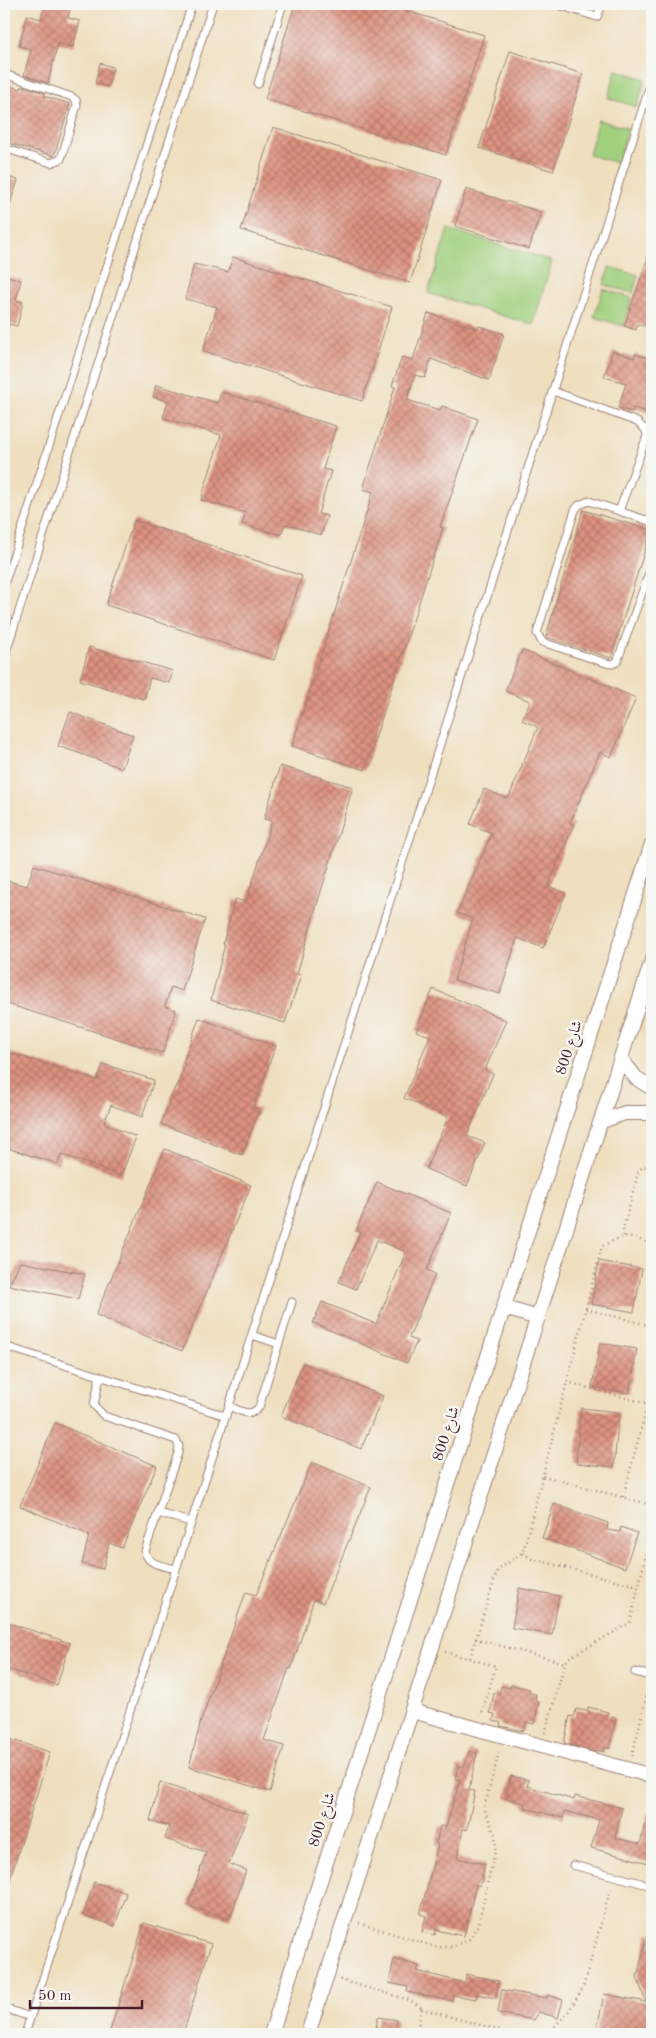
<svg xmlns="http://www.w3.org/2000/svg" width="656" height="2038" font-family="'Old Standard TT',Amiri,serif">
	<style>
		.green { fill: #a1d07e; stroke: #767854 }
		.building { fill: url(#building-cross-hatch) }
		.lines { fill: none; stroke-linecap: round; stroke-linejoin: round }
		.lane-casing { stroke: #9c7f75; stroke-width: 9 }
		.street-casing { stroke: #9c7f75; stroke-width: 16 }
		.path { stroke: #9c7f75; stroke-width: 2.5; stroke-dasharray: 1 4; stroke-linecap: butt }
		.lane { stroke: #fff; stroke-width: 7 }
		.street { stroke: #fff; stroke-width: 14 }
		.labels { text-anchor: middle; dominant-baseline: central; stroke-width: 5; stroke-linejoin: round; paint-order: stroke }
		.street-label { font-size: 15px; fill: #4a1f2b; stroke: #f6f6f2 }
	</style>
	<defs>
		<pattern id="building-cross-hatch" width="8" height="8" patternUnits="userSpaceOnUse" patternTransform="scale(1.25)"><rect width="8" height="8" fill="#dd9380"/><path d="M0 0l8 8M0 8l8-8" fill="none" stroke="#b57769"/></pattern>
	</defs>
	<rect width="100%" height="100%" fill="#f6f6f2"/>
	<filter id="ink" filterUnits="userSpaceOnUse"><feTurbulence type="fractalNoise" baseFrequency=".02" numOctaves="2"/><feDisplacementMap in="SourceGraphic" scale="10" xChannelSelector="R" yChannelSelector="G"/><feConvolveMatrix kernelMatrix="1 2 1 2 8 2 1 2 1" color-interpolation-filters="sRGB"/></filter>
	<filter id="wash" filterUnits="userSpaceOnUse"><feTurbulence type="fractalNoise" baseFrequency=".0096" numOctaves="4" result="noise"/><feDisplacementMap in="SourceGraphic" scale="20" xChannelSelector="R" yChannelSelector="G"/><feGaussianBlur stdDeviation="1.12" result="paint"/><feColorMatrix in="noise" values="0 0 0 0 0 0 0 0 0 0 0 0 0 0 0 0 0 1.4 0 .05"/><feComposite in="paint" operator="in"/></filter>
	<g filter="url(#wash)">
		<rect width="100%" height="100%" fill="#efdfbf"/>
		<!-- green -->
		<path class="green" d="M616 70 645 79 637 107 608 98Z
			M598 120 628 128 618 163 589 155Z
			M448 229 552 261 533 325 428 293Z
			M609 267 638 275 633 293 604 285Z
			M603 289 632 298 623 326 594 317Z"/>
		<g id="blocks">
			<!-- building -->
			<path class="building" d="M45 4H71L68 18 80 21 73 47 58 43 48 83 24 75 31 49 19 46 27 15 41 19Z
				M295 4H310L326 9 328 4H385L484 35 446 155 265 99Z
				M510 51 583 74 553 171 479 148Z
				M100 63 113 67 108 87 95 83Z
				M4 84 21 89 22 86 45 93 44 96 70 104 54 156 4 142Z
				M273 127 442 180 410 283 241 230Z
				M4 176 18 180 6 216 4 215Z
				M466 189 541 212 529 249 455 226Z
				M650 252H652V328L637 324 636 330 624 326Z
				M233 257 392 307 362 401 203 351 217 307 185 299 194 264 228 272Z
				M4 275 21 280 16 300 23 302 17 326 9 324 8 330H4Z
				M428 313 478 329 479 326 504 334 489 380 431 359 425 378 415 375 407 400 440 410 442 406 478 419 440 527 443 528 365 770 292 746 373 492 363 489 395 387 392 386 402 357 413 360Z
				M613 351 634 358 635 354 652 359V414L634 408 632 412 618 408 626 383 604 377Z
				M156 385 218 403 221 392 336 426 323 469 331 471 318 514 327 516 321 535 285 524 281 535 242 524 246 513 201 500 221 435 163 418 168 401 153 397Z
				M583 510 651 530 611 658 546 637Z
				M134 520 302 576 274 660 106 605Z
				M89 647 173 671 169 683 150 678 144 699 80 680Z
				M522 650 636 698 611 757 600 752 570 823 574 824 548 886 566 893 543 948 517 938 500 994 454 980 473 919 457 913 492 833 470 824 484 789 506 798 509 797 538 727 522 720 530 701 505 691Z
				M70 712 133 735 122 768 58 746Z
				M280 766 353 787 314 914 297 974 301 975 285 1023 211 1000 225 944H223L235 899 246 902 272 821 264 819Z
				M34 865 205 919 182 991 171 987 165 1006 176 1010 163 1053 4 1003V960L8 947H4V880L27 886Z
				M433 989 506 1020 485 1070 493 1074 467 1136 485 1143 467 1186 426 1169 448 1117 404 1098 430 1036 416 1031Z
				M199 1018 276 1046 253 1107 259 1109 242 1155 161 1124 175 1087H177L185 1064 183 1063Z
				M4 1051 97 1080 103 1064 154 1080 142 1117 111 1105 104 1123 136 1137 121 1176 61 1154 58 1164 4 1147Z
				M165 1149 251 1185 182 1351 96 1315Z
				M377 1182 451 1213 427 1270 435 1274 409 1338 417 1341 407 1363 313 1323 322 1302 376 1324 406 1252 377 1240 356 1289 339 1282 360 1232 356 1231Z
				M599 1261 642 1269 634 1312 591 1304Z
				M20 1262 85 1274 78 1299 9 1285Z
				M600 1343 637 1349 629 1393 592 1387Z
				M303 1363 383 1396 361 1449 281 1416Z
				M581 1408 619 1412 614 1467 576 1463Z
				M55 1423 157 1466 122 1548 109 1543 103 1569 82 1564 89 1535 20 1506Z
				M312 1462 371 1487 323 1603 314 1599 291 1669 289 1668 264 1740 284 1746 270 1792 189 1767 201 1721 246 1592 256 1595Z
				M554 1504 608 1523 607 1530 620 1532 621 1527 637 1533 625 1568 542 1538Z
				M519 1588 559 1596 552 1635 512 1628Z
				M6 1622 70 1643 57 1685 4 1668V1629Z
				M511 1685 530 1689 529 1693 536 1694 535 1701 539 1702 534 1724 526 1722 524 1731 500 1726 501 1723 493 1721 495 1714 490 1713 494 1693 499 1694 501 1686 510 1688Z
				M588 1707 608 1712 607 1716 616 1718 609 1749 605 1747 604 1752 597 1750 596 1752 564 1743 570 1716 574 1717 576 1709 587 1711Z
				M4 1737 50 1752 6 1891H4Z
				M469 1751 477 1753 469 1790 475 1791 467 1830 463 1829 457 1858 485 1864 480 1886 476 1885 464 1936 436 1930 435 1935 422 1932 426 1916 420 1914 438 1845 436 1844 440 1826 446 1827 460 1780 455 1779 458 1766 464 1767Z
				M511 1776 529 1780 527 1786 574 1800 575 1796 622 1808 615 1838 640 1844 648 1813H652V1864L591 1848 599 1820 565 1811 563 1818 525 1808 524 1803 506 1798Z
				M160 1782 248 1814 229 1864 246 1870 230 1919 188 1906 206 1852 165 1839 169 1826 150 1821Z
				M94 1882 126 1893 115 1926 83 1915Z
				M144 1923 211 1944 183 2034H109Z
				M648 1933 652 1934V2026L650 2034H642L621 2029 620 2034H596L604 1994 646 2002 637 1977Z
				M394 1959 419 1966 417 1971 465 1983 466 1974 499 1981 495 1998 477 1994 476 1999 453 1995 452 2001 407 1992 408 1987 389 1983Z
				M502 1990 547 1998 548 1995 563 2000 558 2018 539 2012 534 2020 498 2013Z
				M378 2017 397 2020 394 2034H375Z"/>
		</g>
	</g>
	<g filter="url(#ink)">
		<use href="#blocks" fill-opacity="0" stroke="#9c7f75" stroke-width="1"/>
		<g class="lines">
			<!-- lane casing -->
			<g class="lane-casing">
				<path id="lane" d="M555 4 597 17 602 4
					M644 4 652 6
					M4 74 72 97 76 100 77 105 61 159 51 163 4 148
					M258 84 283 4
					M553 391 637 422 646 430 647 436 619 511
					M652 522 589 501 579 505 575 510 537 633 542 642 606 663 612 664 617 662 652 565
					M4 585 192 4
					M4 658 213 4
					M252 1335 279 1344
					M4 1346 226 1416
					M100 1376 94 1405 104 1416 176 1440 179 1446 178 1453 145 1551C147 1565 164 1566 176 1569
					M229 1406C240 1411 251 1418 259 1407L292 1302
					M158 1513 191 1522
					M635 1672 652 1676
					M573 1865 652 1886
					M4 2008 30 2017
					M25 2034 229 1406 652 79"/>
			</g>
			<!-- street casing -->
			<g class="street-casing">
				<path id="street" d="M621 1059 636 1078 652 1088
					M602 1121 625 1113H652
					M505 1308 538 1318
					M412 1711 652 1776
					M271 2034 652 844
					M308 2034 652 961"/>
			</g>
			<!-- path -->
			<path class="path" d="M624 1236 623 1230 638 1173 642 1167 652 1166
				M586 1309 652 1326
				M567 1382 652 1405
				M543 1476 648 1504 652 1506
				M623 1497 652 1388
				M523 1553 532 1559 638 1586
				M475 1639 565 1663
				M445 1652 496 1666 481 1716
				M470 1658 497 1571 523 1552 602 1246 624 1236 652 1243
				M545 1733 565 1663 570 1657 630 1623 652 1529
				M632 1756 649 1686
				M359 1923 436 1947H453L469 1939 478 1925 496 1847 495 1835 484 1808 500 1749
				M340 1980 410 2000 422 2008
				M416 2034 422 2009 514 2034
				M548 2034 569 2011 583 1988 611 1887"/>
			<!-- lane -->
			<use href="#lane" class="lane"/>
			<!-- street -->
			<use href="#street" class="street"/>
		</g>
	</g>
	<g class="labels">
		<!-- street labels -->
		<g class="street-label">
			<text transform="translate(570 1048) rotate(-72)">شارع 800</text>
			<text transform="translate(447 1434) rotate(-72)">شارع 800</text>
			<text transform="translate(323 1820) rotate(-72)">شارع 800</text>
		</g>
	</g>
	<!-- margin -->
	<rect width="656" height="2038" fill="none" stroke="#f6f6f2" stroke-width="20"/>
	<!-- scale -->
	<path d="M30 2000v8h112v-8" fill="none" stroke="#4a1f2b" stroke-width="2.5"/>
	<text x="38" y="2000" font-size="15" fill="#4a1f2b" stroke="#f6f6f2" stroke-width="4" paint-order="stroke">50 m</text>
</svg>
